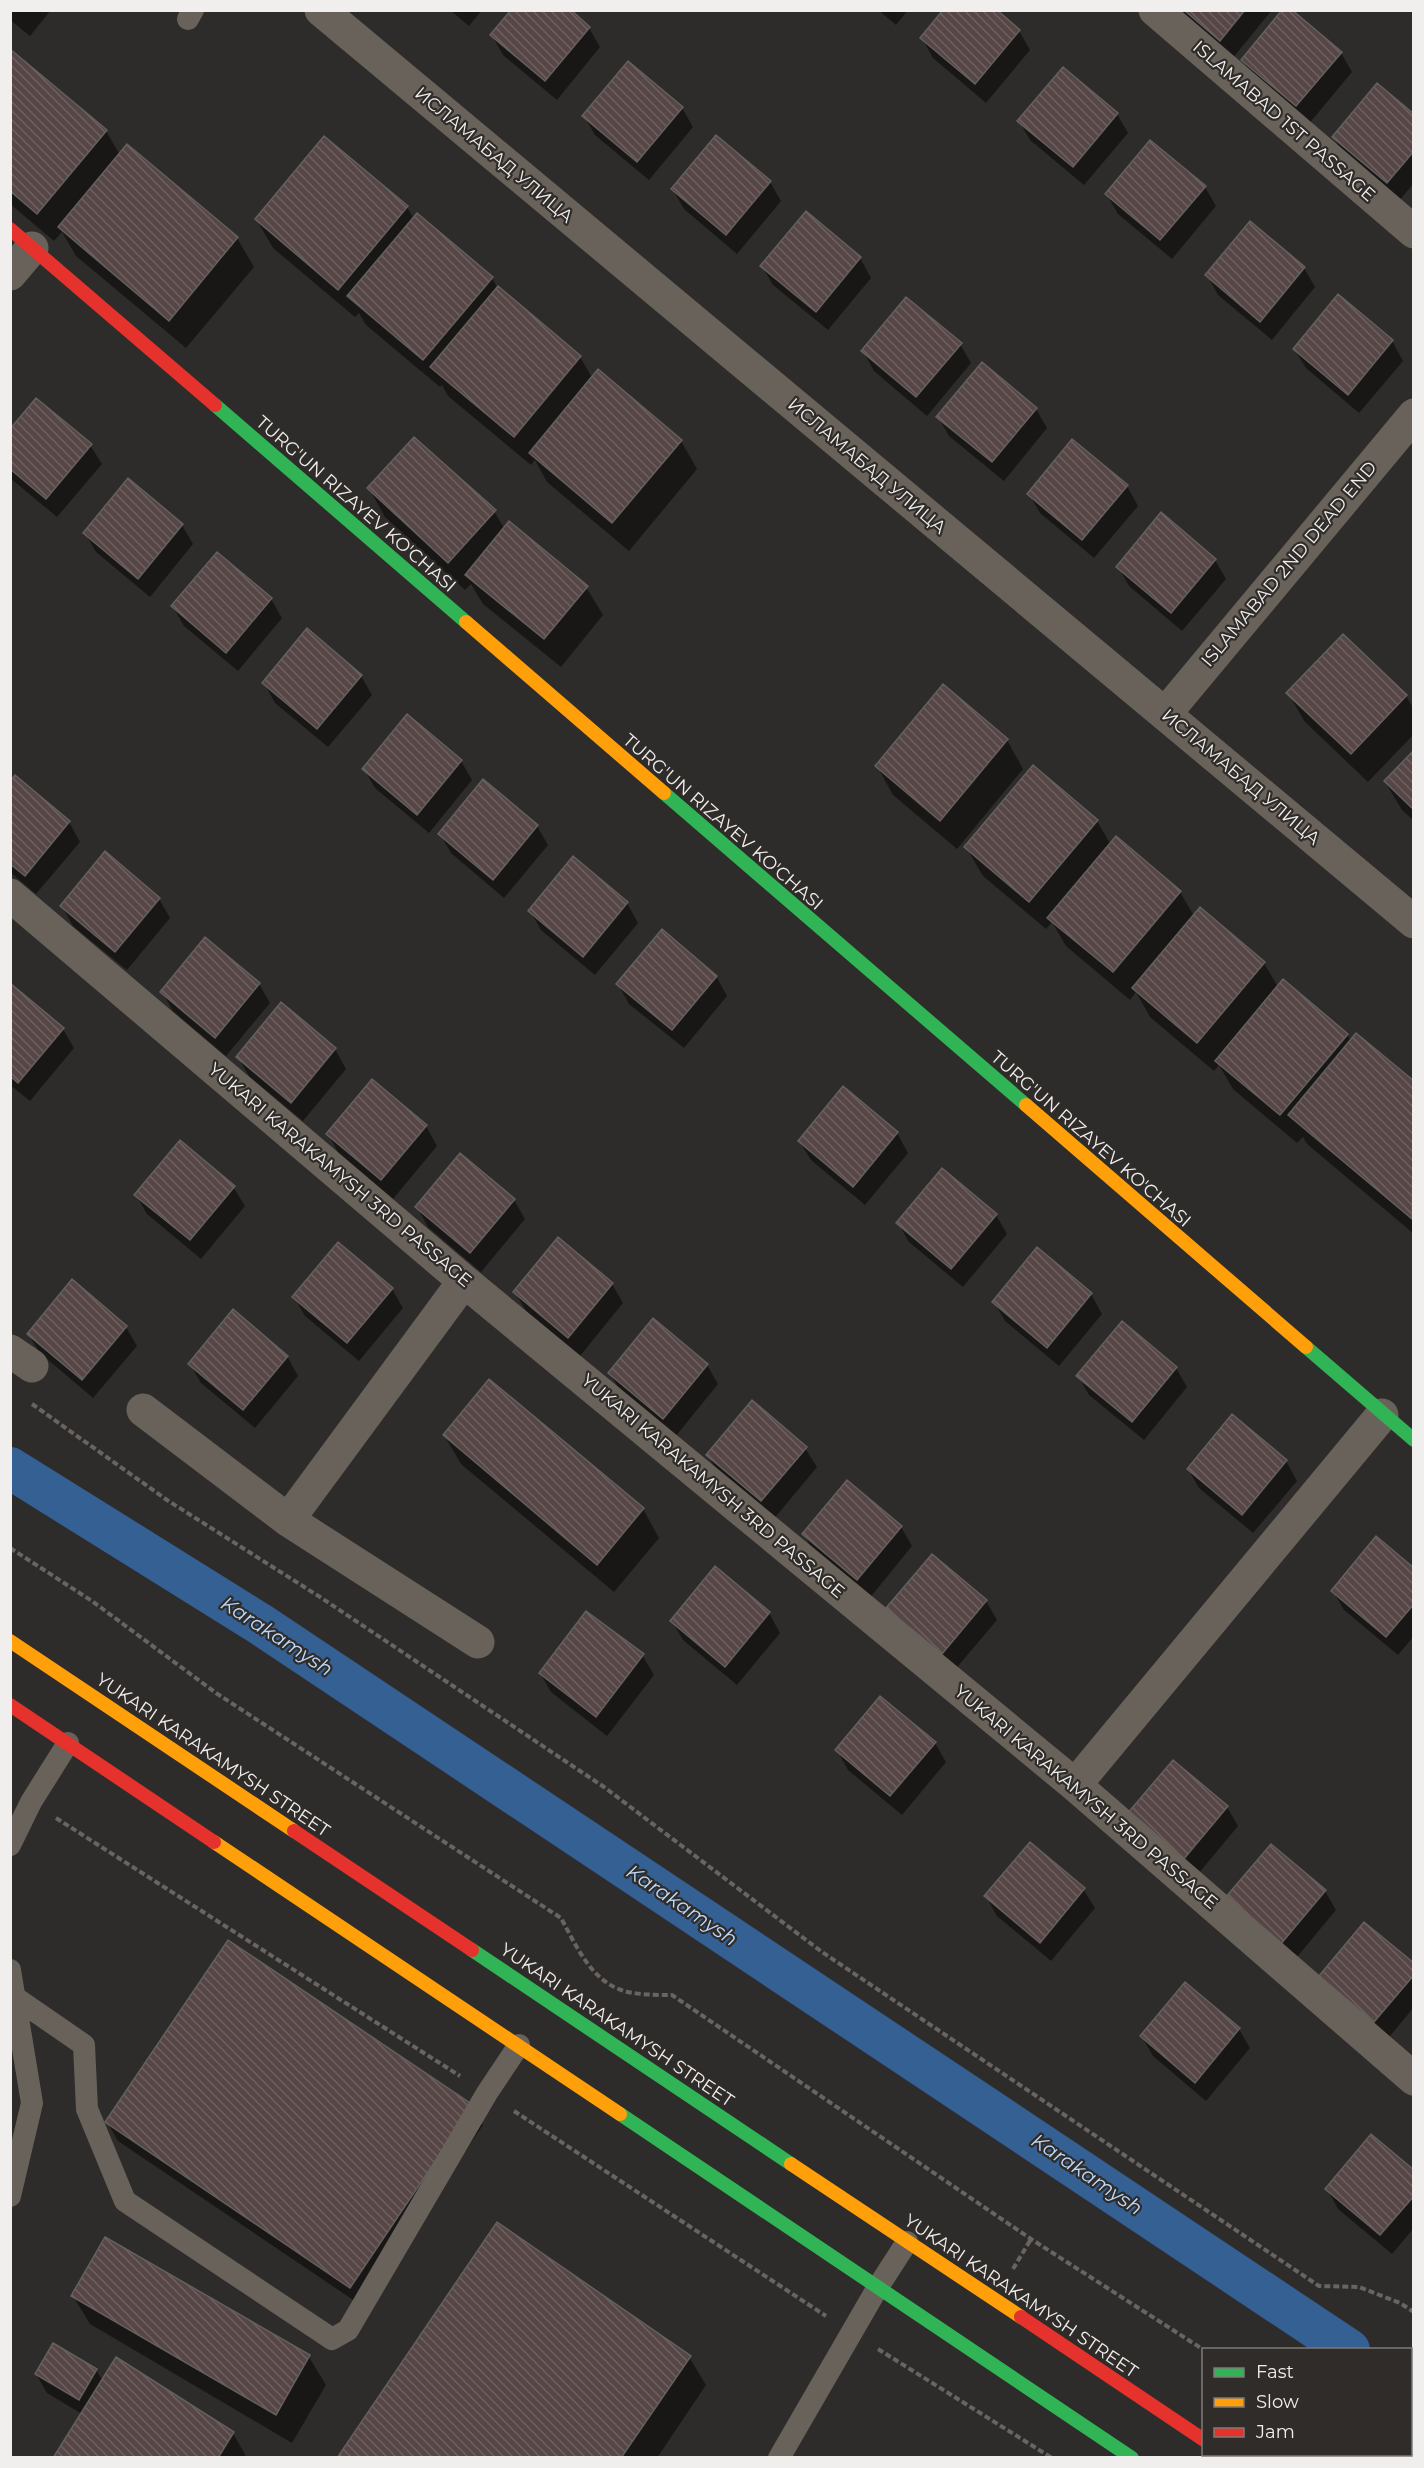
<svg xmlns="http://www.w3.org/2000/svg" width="1424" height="2468" font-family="Montserrat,sans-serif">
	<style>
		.shadow { fill: #0007 }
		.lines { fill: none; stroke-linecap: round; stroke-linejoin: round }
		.canal { stroke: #346094; stroke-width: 42 }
		.building { fill: url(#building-back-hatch); stroke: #63615f; stroke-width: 1.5 }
		.path { stroke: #6a6460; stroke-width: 4; stroke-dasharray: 6 3; stroke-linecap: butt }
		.lane { stroke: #69625a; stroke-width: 22 }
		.street { stroke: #69625a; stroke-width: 33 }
		.fast { stroke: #30b455; stroke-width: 14 }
		.slow { stroke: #ff9f0a; stroke-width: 14 }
		.jam { stroke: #e5322d; stroke-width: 14 }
		.labels { text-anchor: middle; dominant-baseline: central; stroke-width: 4.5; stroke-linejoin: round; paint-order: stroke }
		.street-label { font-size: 18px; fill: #f1efed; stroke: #2f2c29 }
		.water-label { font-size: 20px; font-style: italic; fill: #bdd8f9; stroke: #2f2c29 }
	</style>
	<defs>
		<pattern id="building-back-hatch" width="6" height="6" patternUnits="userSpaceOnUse" patternTransform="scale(1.5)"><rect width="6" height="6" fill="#564645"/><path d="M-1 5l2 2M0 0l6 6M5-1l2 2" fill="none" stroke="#6f6160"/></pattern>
	</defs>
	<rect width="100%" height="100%" fill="#2e2c2a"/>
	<!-- shadow -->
	<path class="shadow" d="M10 10H51L30 36 10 20Z
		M450 10H482L469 26Z
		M878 10H908L896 25Z
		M1176 10H1272L1232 59Z
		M589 28 600 47 557 100 503 55 492 36Z
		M1019 31 1030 50 986 103 933 58 922 38Z
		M10 51 106 131 120 155 128 146 237 238 254 267 186 348 76 256 62 232 54 241 10 204Z
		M1341 53 1352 72 1308 125 1254 80 1243 60Z
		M682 108 693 127 649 180 595 135 584 116Z
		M1117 114 1128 133 1084 185 1030 140 1019 121Z
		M1414 116V183L1398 202 1345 157 1334 138Z
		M770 182 781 201 737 254 684 209 673 190Z
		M1205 187 1216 206 1172 259 1118 214 1107 195Z
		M407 207 414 219 492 278 497 287 580 357 593 379 681 441 697 469 629 551 547 482 535 460 531 465 448 396 442 385 440 387 366 325 359 313 355 317 273 248 256 219Z
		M807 213 860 258 871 278 828 330 773 285 762 266Z
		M1251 223 1304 268 1315 287 1272 340 1218 295 1207 275Z
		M1339 296 1392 341 1403 361 1359 413 1306 368 1294 349Z
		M960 344 971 363 927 416 874 371 863 351Z
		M982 364 1036 409 1047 428 1004 481 949 436 938 417Z
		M10 431 90 445 102 464 57 517 10 478Z
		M1127 486 1138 506 1094 558 1040 513 1029 494Z
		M369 488 494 511 504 528 586 587 603 615 561 667 483 604 471 584 465 590 385 517Z
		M182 525 193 544 150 597 96 552 85 533Z
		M1215 560 1226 579 1182 631 1129 586 1118 567Z
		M271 599 282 618 238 671 184 626 173 607Z
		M1343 636 1406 696 1414 709V734L1368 782 1305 722 1288 693Z
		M361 676 372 695 328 747 275 703 264 683Z
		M1007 740 1023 769 957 849 893 795 877 766Z
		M1414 752V821L1402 810 1385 782Z
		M461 761 472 780 429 833 375 788 364 769Z
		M483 781 537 826 548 845 504 898 451 853 440 834Z
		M10 783 69 822 80 842 36 894 10 872Z
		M1097 821 1111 845 1180 892 1194 916 1264 963 1278 987 1347 1034 1351 1042 1414 1083V1234L1307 1144 1303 1137 1297 1143 1233 1089 1219 1065 1214 1071 1150 1017 1136 992 1130 1000 1066 946 1052 922 1046 929 983 876 966 847Z
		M105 854 159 899 170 918 127 970 73 926 62 906Z
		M574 858 627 903 638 923 595 975 541 930 530 911Z
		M206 939 259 984 270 1003 226 1056 173 1011 162 992Z
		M716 976 727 996 684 1048 629 1004 618 984Z
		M10 985 63 1029 74 1048 30 1101 10 1085Z
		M281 1004 335 1049 346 1069 303 1121 249 1076 238 1057Z
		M843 1088 897 1133 908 1153 865 1205 811 1160 799 1141Z
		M426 1126 437 1146 393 1199 339 1154 328 1134Z
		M233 1187 245 1206 201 1259 147 1214 136 1195Z
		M514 1200 525 1219 481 1272 428 1227 417 1207Z
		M996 1215 1007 1234 963 1287 909 1242 898 1223Z
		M559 1239 612 1284 623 1303 580 1356 526 1311 515 1292Z
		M1038 1249 1091 1294 1102 1314 1059 1366 1005 1321 994 1302Z
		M392 1289 403 1308 359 1361 305 1316 294 1297Z
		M126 1327 137 1346 93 1398 40 1353 28 1334Z
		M287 1356 298 1376 255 1428 201 1383 190 1364Z
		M707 1365 718 1384 675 1437 621 1392 610 1373Z
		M1176 1368 1187 1387 1144 1440 1089 1395 1078 1376Z
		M1232 1417 1286 1461 1297 1481 1253 1533 1199 1488 1188 1469Z
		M444 1435 643 1509 659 1538 614 1592 461 1464Z
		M805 1448 817 1467 773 1520 719 1475 708 1455Z
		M901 1527 912 1546 869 1599 815 1554 804 1534Z
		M1414 1569V1636L1398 1655 1344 1610 1333 1591Z
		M986 1601 997 1620 953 1672 899 1627Z
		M769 1613 780 1633 737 1685 683 1640 672 1621Z
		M642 1655 654 1675 607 1736 551 1692 540 1673Z
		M935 1743 946 1762 902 1815 848 1770 837 1750Z
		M1227 1807 1238 1826 1194 1879 1140 1833Z
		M1083 1889 1095 1908 1051 1961 997 1916 986 1896Z
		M1325 1891 1336 1910 1292 1963 1238 1918Z
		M1414 1965V2007L1386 2041 1332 1996Z
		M1239 2029 1250 2048 1206 2101 1153 2056 1142 2037Z
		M471 2106 483 2125 362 2306 118 2141 107 2122Z
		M1414 2172V2228L1392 2254 1338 2209 1327 2189Z
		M73 2296 309 2357 326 2385 292 2443 90 2324Z
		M689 2357 706 2385 657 2458H339Z
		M96 2370 103 2381 233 2433 247 2458H54L82 2414 47 2393 36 2374Z"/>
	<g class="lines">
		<!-- canal -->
		<path class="canal" d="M10 1468 260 1624 1349 2350
			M1410 2390 1414 2392"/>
	</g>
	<!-- building -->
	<path class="building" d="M511 10H571L590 27 545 81 490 35Z
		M943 10H997L1020 30 975 84 920 38Z
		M1184 10H1245L1220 41Z
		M1282 10H1292L1342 52 1296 106 1241 60Z
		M10 49 107 130 37 214 10 191Z
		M628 61 683 107 637 162 582 116Z
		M1063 67 1118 113 1073 167 1017 121Z
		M1377 83 1414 114V151L1387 183 1332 137Z
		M716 135 771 181 726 235 671 189Z
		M324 136 408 206 338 290 255 219Z
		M1150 140 1206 186 1160 240 1105 194Z
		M127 144 238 237 169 321 58 227Z
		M806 211 861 257 816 312 760 266Z
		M417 213 493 277 423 360 347 296Z
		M1250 221 1305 267 1260 322 1205 275Z
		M498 286 581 356 514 437 430 367Z
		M1338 294 1393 340 1348 395 1293 349Z
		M906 297 962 343 916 397 861 351Z
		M982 362 1037 408 992 462 936 417Z
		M598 369 682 440 612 523 529 453Z
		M36 398 92 444 46 499 10 469V429Z
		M414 437 496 510 448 563 367 488Z
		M1072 439 1128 485 1082 540 1027 494Z
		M128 478 183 524 138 579 83 533Z
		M1161 512 1216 559 1171 613 1116 567Z
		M509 521 588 586 544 639 465 575Z
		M217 552 272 598 226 653 171 606Z
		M307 628 362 675 317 729 262 683Z
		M1343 634 1407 695 1351 754 1286 693Z
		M943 684 1008 739 940 821 875 766Z
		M407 714 462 760 417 815 362 769Z
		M1414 750V810L1384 781Z
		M1033 765 1098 820 1029 902 964 847Z
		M15 775 70 821 25 876 10 864V781Z
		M483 779 538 825 493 880 438 834Z
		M1116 836 1181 891 1113 972 1047 918Z
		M105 851 160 898 115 952 60 906Z
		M573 856 628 902 583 957 528 911Z
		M1200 907 1265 962 1197 1043 1132 988Z
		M662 929 717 976 672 1030 616 984Z
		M205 937 260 983 215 1038 160 992Z
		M1283 979 1348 1034 1280 1115 1215 1061Z
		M10 983 64 1028 18 1083 10 1076Z
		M281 1002 336 1048 291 1103 236 1057Z
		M1356 1033 1414 1081 1412 1219 1288 1115Z
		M372 1079 427 1125 381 1180 326 1134Z
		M843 1086 898 1132 853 1187 798 1141Z
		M180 1140 235 1186 190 1240 134 1195Z
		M460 1153 515 1199 470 1253 415 1207Z
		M942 1168 997 1214 951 1269 896 1223Z
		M558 1237 613 1283 568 1338 513 1292Z
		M338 1242 393 1288 347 1343 292 1297Z
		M1037 1247 1092 1293 1047 1348 992 1302Z
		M72 1279 127 1326 82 1380 27 1334Z
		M233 1309 288 1356 243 1410 188 1364Z
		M653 1318 708 1364 663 1419 608 1373Z
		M1122 1321 1177 1367 1132 1422 1076 1376Z
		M489 1379 644 1508 597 1565 443 1435Z
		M752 1400 807 1447 761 1501 706 1455Z
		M1232 1414 1287 1460 1242 1515 1187 1469Z
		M847 1480 902 1526 857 1580 802 1534Z
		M1376 1536 1414 1568V1604L1386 1637 1331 1591Z
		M932 1554 987 1600 942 1654 886 1608Z
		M715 1566 770 1612 725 1667 670 1621Z
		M586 1611 644 1654 596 1717 539 1673Z
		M880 1696 936 1742 890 1796 835 1750Z
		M1173 1760 1228 1806 1183 1860 1127 1814Z
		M1030 1842 1085 1888 1040 1943 984 1896Z
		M1271 1844 1326 1890 1280 1945 1225 1898Z
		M1364 1922 1414 1963V1975L1374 2022 1319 1976Z
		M228 1940 473 2105 350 2288 105 2122Z
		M1185 1982 1240 2028 1195 2083 1140 2036Z
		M1371 2134 1414 2170V2196L1380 2235 1325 2189Z
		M497 2222 691 2356 621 2458H337Z
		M105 2237 310 2355 276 2415 71 2296Z
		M53 2343 97 2369 79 2400 35 2374Z
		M116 2357 234 2432 218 2458H53Z"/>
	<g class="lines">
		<!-- path -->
		<path class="path" d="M32 1404 167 1500 320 1597 604 1787 822 1952 1319 2286 1359 2287 1400 2303 1414 2312
			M10 1548 92 1601 216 1693 561 1918C578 1949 594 1988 634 1993 647 1995 660 1995 672 1995L1031 2239 1204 2350
			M56 1818 460 2076
			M514 2111 826 2316
			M1013 2269 1031 2239
			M878 2349 1052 2458
			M1369 2454 1373 2458"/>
		<!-- lane -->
		<path class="lane" d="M188 19 193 10
			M10 1845 31 1802 68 1743
			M10 1970 32 2103 10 2196
			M13 1996 84 2045 87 2109 125 2201 332 2339 348 2330 487 2093 519 2045
			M779 2458 878 2287 907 2242"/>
		<!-- street -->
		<path class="street" d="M321 10 1414 922
			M1155 10 1414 232
			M10 274 32 248
			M1165 714 1414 415
			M10 895 464 1281 1075 1785 1414 2079
			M10 1351 32 1366
			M143 1410 288 1520 478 1642
			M288 1520 464 1281
			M1075 1785 1382 1415"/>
		<!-- fast -->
		<path class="fast" d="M215 405 466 622
			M664 793 1026 1105
			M1306 1347 1414 1440
			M472 1950 791 2164
			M620 2114 1132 2458"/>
		<!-- slow -->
		<path class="slow" d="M466 622 664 793
			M1026 1105 1306 1347
			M10 1641 294 1831
			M214 1842 620 2114
			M791 2164 1021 2317
			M1225 2454 1230 2458"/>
		<!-- jam -->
		<path class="jam" d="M10 229 215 405
			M10 1705 214 1842
			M294 1831 472 1950
			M1021 2317 1204 2440"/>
	</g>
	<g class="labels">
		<!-- street labels -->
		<g class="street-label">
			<text transform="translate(1284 121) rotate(41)">ISLAMABAD 1ST PASSAGE</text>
			<text transform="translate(494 155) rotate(40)">ИСЛАМАБАД УЛИЦА</text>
			<text transform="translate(867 466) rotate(40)">ИСЛАМАБАД УЛИЦА</text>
			<text transform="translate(356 504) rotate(41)">TURG'UN RIZAYEV KO'CHASI</text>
			<text transform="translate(1289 564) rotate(-50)">ISLAMABAD 2ND DEAD END</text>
			<text transform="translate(1241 777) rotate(40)">ИСЛАМАБАД УЛИЦА</text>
			<text transform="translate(723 822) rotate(41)">TURG'UN RIZAYEV KO'CHASI</text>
			<text transform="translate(1091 1139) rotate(41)">TURG'UN RIZAYEV KO'CHASI</text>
			<text transform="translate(340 1175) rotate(40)">YUKARI KARAKAMYSH 3RD PASSAGE</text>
			<text transform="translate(713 1486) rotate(40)">YUKARI KARAKAMYSH 3RD PASSAGE</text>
			<text transform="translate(213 1755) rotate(34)">YUKARI KARAKAMYSH STREET</text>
			<text transform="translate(1086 1797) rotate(40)">YUKARI KARAKAMYSH 3RD PASSAGE</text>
			<text transform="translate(617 2025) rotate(34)">YUKARI KARAKAMYSH STREET</text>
			<text transform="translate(1021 2296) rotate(34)">YUKARI KARAKAMYSH STREET</text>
		</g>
		<!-- water labels -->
		<g class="water-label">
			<text transform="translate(277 1636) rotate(33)">Karakamysh</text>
			<text transform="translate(682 1905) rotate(34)">Karakamysh</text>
			<text transform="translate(1087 2174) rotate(34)">Karakamysh</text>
		</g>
	</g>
	<!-- border -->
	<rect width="1424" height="2468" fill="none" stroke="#f1efed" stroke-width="24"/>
	<!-- legend -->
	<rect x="1202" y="2348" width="210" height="108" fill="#2f2c29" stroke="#7d7a77" stroke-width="1.5"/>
	<rect x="1214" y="2368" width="30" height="9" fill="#30b455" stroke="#7d7a77" stroke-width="1.5"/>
	<text x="1256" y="2378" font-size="18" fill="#f1efed">Fast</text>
	<rect x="1214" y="2398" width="30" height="9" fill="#ff9f0a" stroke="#7d7a77" stroke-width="1.5"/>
	<text x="1256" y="2408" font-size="18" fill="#f1efed">Slow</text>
	<rect x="1214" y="2428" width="30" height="9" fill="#e5322d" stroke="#7d7a77" stroke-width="1.5"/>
	<text x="1256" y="2438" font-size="18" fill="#f1efed">Jam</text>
</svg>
